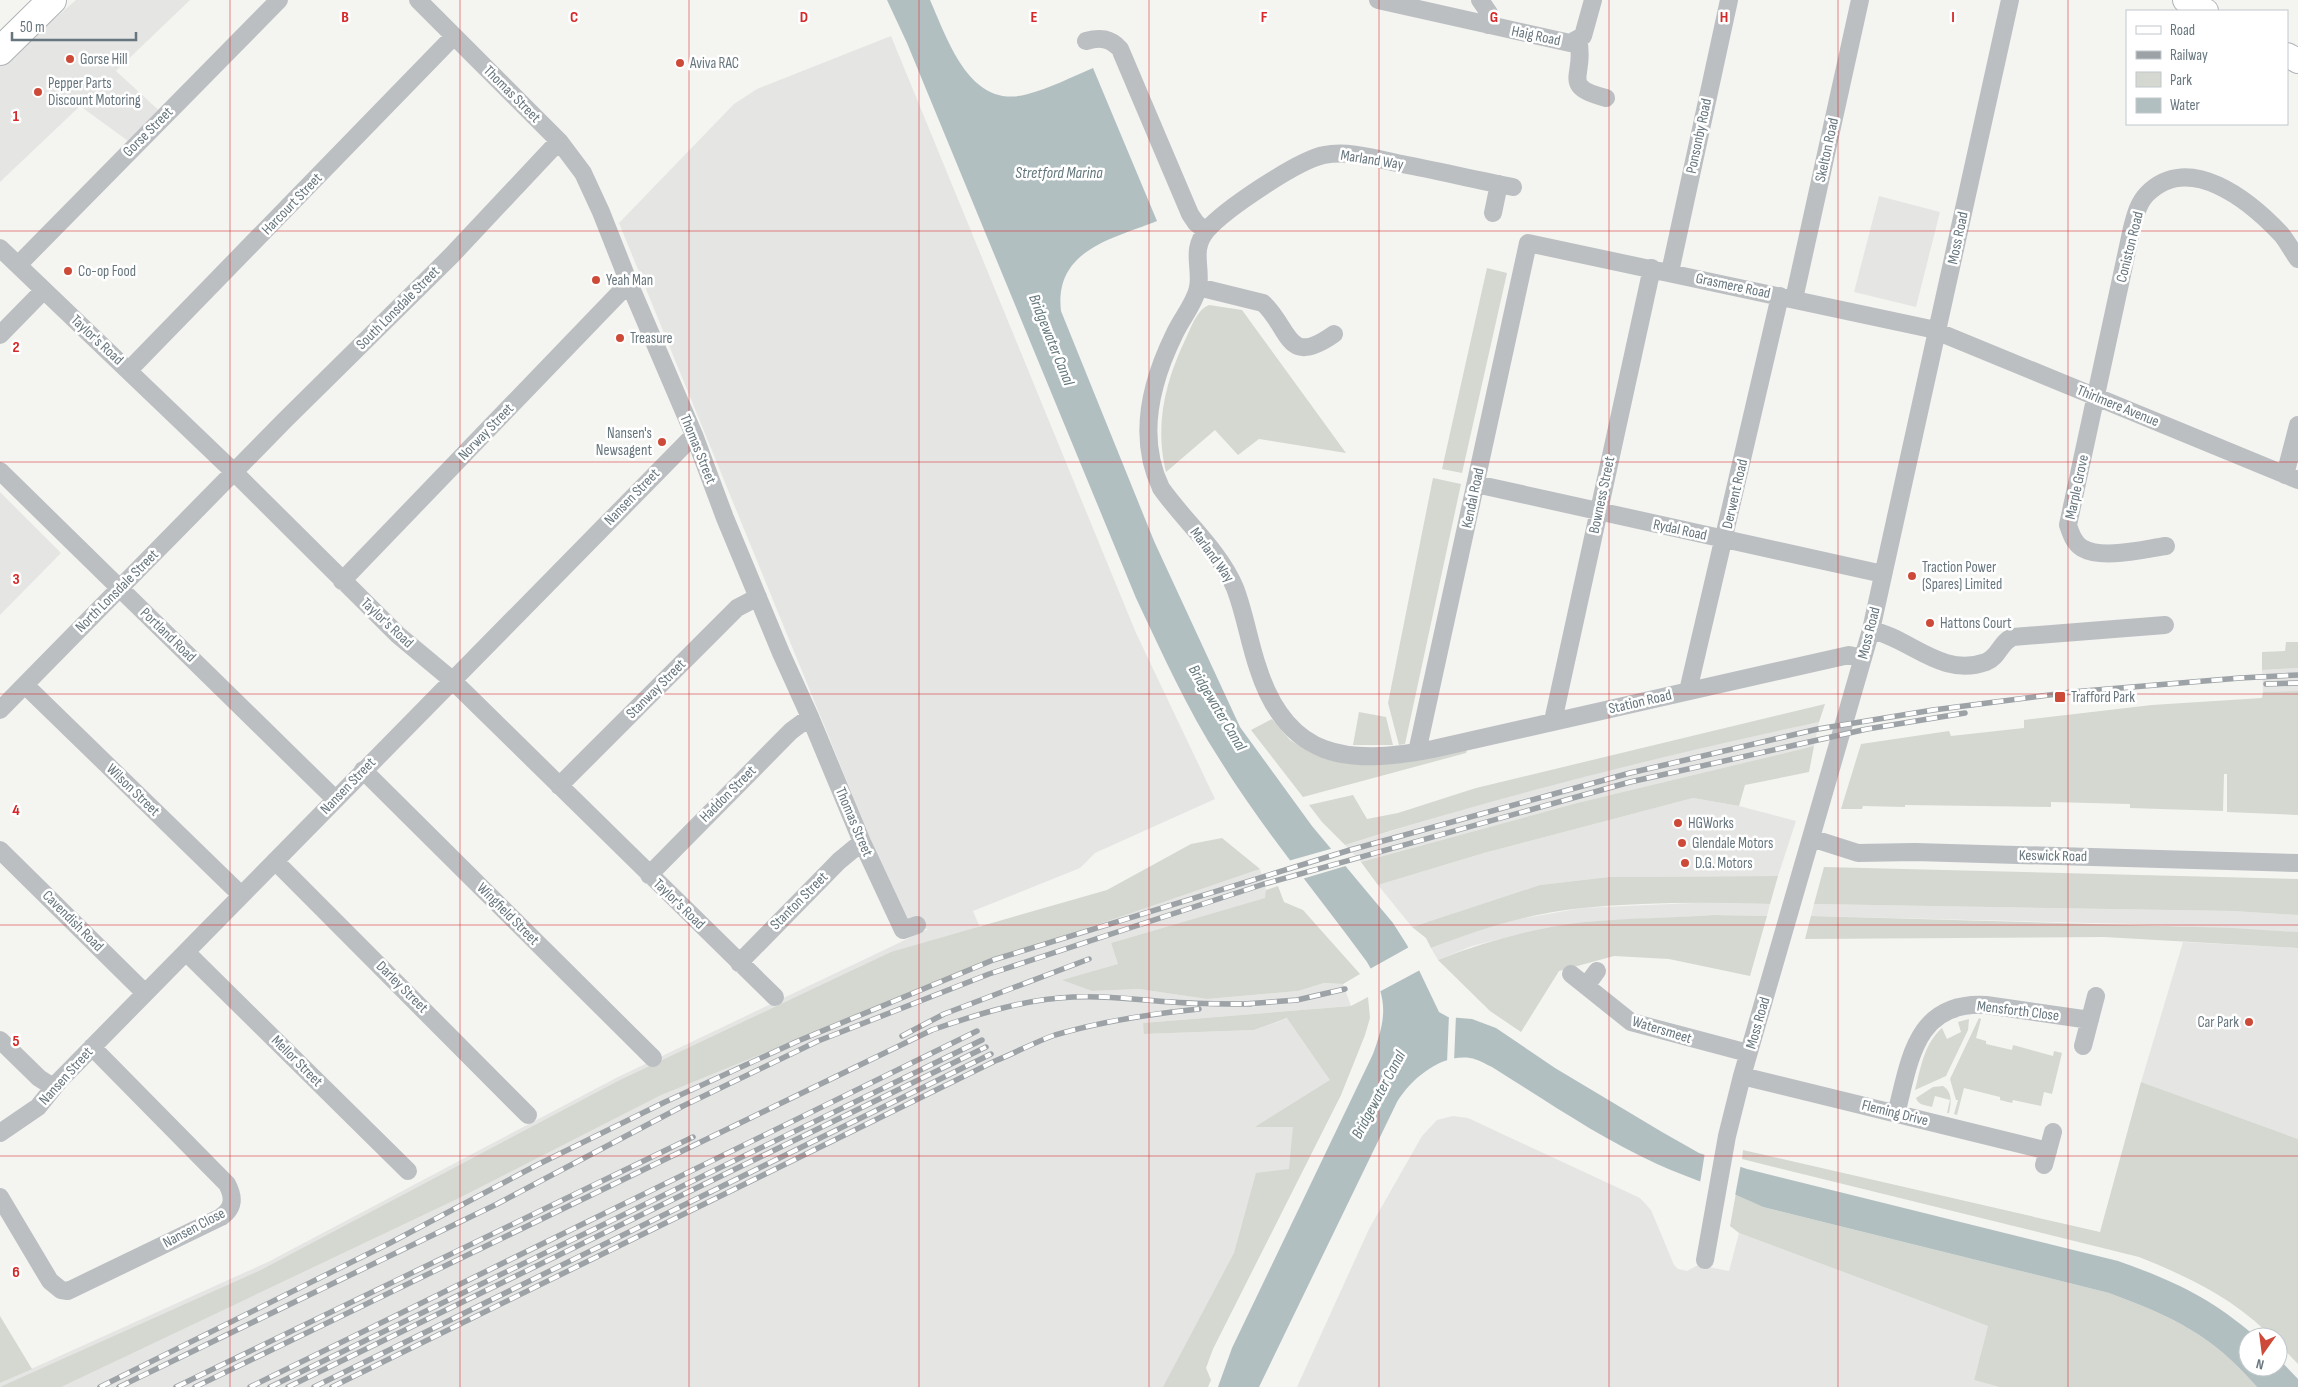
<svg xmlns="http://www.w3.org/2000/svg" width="2298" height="1387" font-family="'Sofia Sans Condensed',sans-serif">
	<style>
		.built { fill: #e5e5e4 }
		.green { fill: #d4d8d0 }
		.water { fill: #b2bfc1 }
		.pier { fill: #f4f4f1 }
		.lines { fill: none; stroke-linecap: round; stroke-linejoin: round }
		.secondary-casing { stroke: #aeb3b6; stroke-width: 26 }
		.highway-casing { stroke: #afb3b5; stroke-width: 30 }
		.street { stroke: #bbbfc2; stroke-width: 18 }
		.secondary { stroke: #fff; stroke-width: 24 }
		.highway { stroke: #fff; stroke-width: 28 }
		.rail-casing { stroke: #9ca2a6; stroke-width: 5.5 }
		.rail { stroke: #fff; stroke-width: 4; stroke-dasharray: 11; stroke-linecap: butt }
		.grid { fill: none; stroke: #d62828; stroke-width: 1; stroke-opacity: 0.55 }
		.poi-dot { fill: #cd4a38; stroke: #fff; stroke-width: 2 }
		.labels { text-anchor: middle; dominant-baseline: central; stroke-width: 5; stroke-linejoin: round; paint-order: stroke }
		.street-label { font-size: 15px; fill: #67767e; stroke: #fff }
		.poi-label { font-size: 15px; fill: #67767e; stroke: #fff; text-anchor: start }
		.water-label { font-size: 16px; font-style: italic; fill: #63777b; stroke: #fff }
		.grid-label { font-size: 16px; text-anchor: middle; font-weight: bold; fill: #d62828; stroke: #fff; stroke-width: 5; stroke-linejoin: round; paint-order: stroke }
	</style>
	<rect width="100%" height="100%" fill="#f4f4f1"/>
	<!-- built -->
	<path class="built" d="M76 0H190L116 71 165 116 135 146 80 106 0 182V66Z
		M891 36 1136 633 1215 799 1095 853 1080 868 973 911 993 959 1260 869 1266 890V898L1111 943 1118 964 1063 980 1092 991 1139 989 1207 999 1298 991 1324 983 1343 984 1351 1006 1143 1023 1145 1034 1254 1030 1294 1016 1341 1095 1185 1387H0V1383L268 1262 616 1078 928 929 915 928 904 921 619 223 734 104 757 89Z
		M1879 196 1940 212 1916 307 1854 292Z
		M0 492 61 553 0 615Z
		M2298 668V691L2263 692 2262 670Z
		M1819 722 1814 746 1577 803 1361 862 1345 845 1474 806 1573 779 1704 746Z
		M1693 798 1739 806 1796 821 1778 876 1609 877 1540 885 1412 927 1378 885 1484 853Z
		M1715 902 1770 904 1767 916 1714 915 1585 922 1520 934 1472 946 1438 960 1431 948 1469 933 1519 919 1582 908Z
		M1814 904 2233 911 2298 915V932L2131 924 1811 916Z
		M2183 942 2298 948V1139L2141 1082Z
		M1453 1116 1468 1118 1640 1198 1651 1210 1674 1265 1678 1269 1687 1271 1698 1265 1729 1271 1739 1233 1988 1326 1974 1380 1999 1387H1297L1369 1229 1422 1136 1437 1120Z"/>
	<!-- green -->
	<path class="green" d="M1487 268 1507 273 1462 473 1442 469Z
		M1209 305 1242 310 1346 453 1259 439 1238 455 1215 430 1166 472C1154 424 1166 379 1187 336 1192 325 1198 309 1209 305Z
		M1433 478 1461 484 1405 744 1399 745 1388 703Z
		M2286 642H2298V668L2262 670V652L2285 651Z
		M2298 691V815L2227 812V774H2224L2223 811 2130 808V804L2051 802V807L1905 805V807L1863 806 1862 809H1841L1861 744 1949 731 1951 736 2024 728V720L2152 705 2262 698 2263 692Z
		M1825 704 1819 722C1659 756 1501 796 1345 845L1322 822 1309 805 1353 795 1367 819 1398 813 1476 788Z
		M1359 712 1386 717 1393 745H1353Z
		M1272 719 1290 740 1308 751 1328 759 1397 763 1467 750 1466 753 1303 797 1251 730Z
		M1814 746 1809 772 1745 785 1739 806 1693 798 1484 853 1378 885 1361 862 1577 803Z
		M1222 838 1260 869 993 960 661 1095 459 1198 61 1387H0L259 1271 618 1081 891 952 1107 890 1191 844Z
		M1824 867 2298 879V915L2233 911 1814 904Z
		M1778 876 1770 904C1708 902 1644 902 1582 908 1530 913 1480 929 1431 948L1426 938 1412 927 1540 885 1609 877Z
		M1278 886 1284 902 1303 910 1360 974 1343 984 1324 983 1298 991 1207 999 1139 989 1092 991 1062 980 1118 964 1111 943 1265 898 1266 890Z
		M1714 915 1767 916 1750 976 1669 959 1614 956 1559 971 1521 1032 1490 1011 1438 960C1485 941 1534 928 1585 922 1628 918 1671 918 1714 915Z
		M1811 916 2232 928 2298 932V948L2104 937 1805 939Z
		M1368 997 1370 1018 1365 1035 1341 1095 1213 1349 1206 1368 1211 1380 1208 1387H1163L1234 1253 1256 1173 1289 1169 1293 1127H1255L1330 1080 1287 1018 1254 1030 1144 1034 1143 1023 1351 1006Z
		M1979 1018 1981 1019 1976 1038 1986 1041V1044L2012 1050 2013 1045 2053 1056 2054 1051 2062 1053 2052 1094 2044 1092 2041 1106 2013 1100 2012 1103 2000 1100V1097L1964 1088 1957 1115 1954 1114 1958 1100H1956L1950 1079Z
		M1969 1019 1968 1030 1946 1076 1915 1090C1921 1067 1924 1044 1942 1028L1947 1039 1961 1032 1958 1022Z
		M2141 1082 2298 1139V1364L2278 1343V1337H2272C2233 1298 2189 1277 2139 1257L1742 1159 1743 1150 2100 1232Z
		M1943 1086C1953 1092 1951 1103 1949 1113H1947L1950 1100 1935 1096 1932 1107C1925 1105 1918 1105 1916 1098L1933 1087Z
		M1736 1193 1763 1207 2109 1293C2173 1317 2211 1334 2257 1387H1999L1974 1380 1988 1326 1739 1233 1730 1226Z
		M0 1316 32 1369 0 1383Z"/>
	<!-- water -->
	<path class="water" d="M887 0H930C948 40 970 111 1028 94 1050 88 1072 77 1093 68L1157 221C1112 239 1054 250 1061 311L1154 541 1240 727 1312 826 1393 923 1407 945 1439 1012 1448 1017 1472 1019 1496 1028 1555 1068 1662 1132 1699 1153 1747 1169 2118 1261C2174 1281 2210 1297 2256 1337H2248V1367H2278V1358L2298 1379V1387H2257C2211 1334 2173 1317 2109 1293L1763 1207C1729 1190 1692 1180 1657 1164 1600 1138 1545 1100 1492 1067 1485 1064 1478 1059 1470 1058 1441 1054 1412 1078 1397 1102L1259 1387H1218L1232 1348 1373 1054C1387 1016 1388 998 1367 962 1318 895 1264 831 1220 760 1187 709 1162 653 1136 598L907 43Z"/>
	<!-- pier -->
	<path class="pier" d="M1334 848 1349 865 1302 879 1288 861Z
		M1411 946 1422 969 1379 992 1368 970Z
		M1449 1014 1456 1015 1454 1062 1450 1063H1447Z
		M1705 1152 1741 1164 1735 1196 1700 1183Z"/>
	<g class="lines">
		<!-- secondary casing -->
		<g class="secondary-casing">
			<path id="secondary" d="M2185 0 2206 11
				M2287 55 2298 61"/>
		</g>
		<!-- highway casing -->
		<g class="highway-casing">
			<path id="highway" d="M0 51 52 0"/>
		</g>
		<!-- street -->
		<path class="street" d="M418 0 559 141 583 173 601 212 629 283 694 435 725 518 781 653 810 717 862 842 903 930 917 925
			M1378 0 1570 43 1583 36 1593 0
			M1480 0 1489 13 1488 25
			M1578 40C1587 75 1558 86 1606 98
			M1086 41C1100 37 1110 38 1120 49L1190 214 1196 223 1206 231
			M1513 187C1476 180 1439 171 1402 164 1377 159 1349 150 1324 155 1298 160 1224 210 1207 230 1190 250 1202 267 1198 288 1194 305 1181 319 1174 335 1151 382 1137 438 1161 488 1184 521 1219 550 1235 588 1245 614 1249 642 1258 668 1287 759 1347 766 1433 749L1849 655 1863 658
			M1493 213 1499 184
			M0 248 234 472 398 635 452 680 775 997
			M18 265 279 0
			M1670 272 1729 0
			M1198 287 1263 303C1291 329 1286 368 1334 334
			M1794 299 1860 0
			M0 335 43 291
			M129 370 454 36
			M0 471 335 799
			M2285 475 2298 425
			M1476 484 1883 574
			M2166 546C2144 549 2102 560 2082 548 2074 543 2071 534 2068 525L2132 228C2135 217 2138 203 2147 194 2189 151 2250 201 2281 234 2287 241 2292 251 2298 259
			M342 581 629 283
			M1871 630C1910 638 1941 678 1986 662 1999 657 2000 642 2013 637L2165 625
			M25 685 241 895
			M1688 691 1780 296
			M0 710 285 420 452 255 559 141
			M1553 721 1652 268
			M1417 752 1528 243 1931 329 2298 480
			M363 770 653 1058
			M559 786 737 608 758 597
			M1811 838 1858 853 1915 852 2298 863
			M0 850 145 993
			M275 861 528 1115
			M649 875 791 731 810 717
			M186 952 408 1171
			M739 963 839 861 862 842
			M1571 974 1631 1022 1748 1053
			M1586 986 1597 971
			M0 1040 39 1078 53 1087
			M2083 1046 2096 996
			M1742 1076 2048 1151
			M1896 1114C1910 1060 1915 1001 1986 1005L2090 1020
			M0 1133 38 1107 59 1081 694 435
			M2044 1165 2053 1132
			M0 1197 50 1281 61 1290 68 1291 221 1217C234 1208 234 1197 227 1184L92 1047
			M1705 1260 1727 1136 1742 1076 1871 630 2010 0"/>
		<!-- secondary -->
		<use href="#secondary" class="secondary"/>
		<!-- highway -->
		<use href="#highway" class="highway"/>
		<!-- rail casing -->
		<g class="rail-casing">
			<path id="rail" d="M2266 684 2298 683
				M1244 1004 1297 1000 1345 989
				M902 1036 944 1014 1089 959
				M100 1387 390 1243 537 1165 665 1102 798 1041 993 960 1350 850 1630 773 1818 729 1933 710 2072 692 2240 678 2298 675
				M119 1387 497 1204 683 1106 818 1041 989 974 1264 884 1630 782 1867 729 1965 713
				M176 1387 693 1137
				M195 1387 932 1030C978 1014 1025 999 1073 997 1106 995 1139 1000 1172 1002 1198 1004 1225 1004 1251 1004
				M250 1387 977 1031
				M270 1387 982 1040
				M288 1387 986 1047
				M314 1387 991 1054
				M332 1387 995 1061C1015 1053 1035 1042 1055 1035 1103 1021 1150 1014 1199 1009"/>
		</g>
		<!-- rail -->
		<use href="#rail" class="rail"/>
	</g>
	<!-- grid -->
	<path class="grid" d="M230 0V1387M460 0V1387M689 0V1387M919 0V1387M1149 0V1387M1379 0V1387M1609 0V1387M1838 0V1387M2068 0V1387M0 231H2298M0 462H2298M0 694H2298M0 925H2298M0 1156H2298"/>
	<!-- markers -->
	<g class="poi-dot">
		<circle cx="70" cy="59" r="5"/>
		<circle cx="680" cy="63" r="5"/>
		<circle cx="38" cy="92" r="5"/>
		<circle cx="68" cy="271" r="5"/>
		<circle cx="596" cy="280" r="5"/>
		<circle cx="620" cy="338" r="5"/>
		<circle cx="662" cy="442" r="5"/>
		<circle cx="1912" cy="576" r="5"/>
		<circle cx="1930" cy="623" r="5"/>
		<rect x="2054" y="691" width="12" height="12" rx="2.5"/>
		<circle cx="1678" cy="823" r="5"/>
		<circle cx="1682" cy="843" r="5"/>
		<circle cx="1685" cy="863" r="5"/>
		<circle cx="2249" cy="1022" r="5"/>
	</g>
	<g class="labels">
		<!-- street labels -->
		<g class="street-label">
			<text transform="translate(1536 36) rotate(12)">Haig Road</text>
			<text transform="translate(512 94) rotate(45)">Thomas Street</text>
			<text transform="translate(148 132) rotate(-45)">Gorse Street</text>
			<text transform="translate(1699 136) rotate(-78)">Ponsonby Road</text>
			<text transform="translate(1827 150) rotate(-78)">Skelton Road</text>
			<text transform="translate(1372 160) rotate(9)">Marland Way</text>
			<text transform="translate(292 204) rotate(-46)">Harcourt Street</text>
			<text transform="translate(1958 238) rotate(-78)">Moss Road</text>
			<text transform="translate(2130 247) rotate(-76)">Coniston Road</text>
			<text transform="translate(1733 286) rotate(12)">Grasmere Road</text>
			<text transform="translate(398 308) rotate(-45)">South Lonsdale Street</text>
			<text transform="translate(97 340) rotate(43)">Taylor's Road</text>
			<text transform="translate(2118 406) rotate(22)">Thirlmere Avenue</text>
			<text transform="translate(486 432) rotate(-46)">Norway Street</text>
			<text transform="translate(698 449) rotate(68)">Thomas Street</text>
			<text transform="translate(2077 487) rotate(-78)">Marple Grove</text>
			<text transform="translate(1735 494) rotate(-77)">Derwent Road</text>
			<text transform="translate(1602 495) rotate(-78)">Bowness Street</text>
			<text transform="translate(632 497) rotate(-46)">Nansen Street</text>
			<text transform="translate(1473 498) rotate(-78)">Kendal Road</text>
			<text transform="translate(1680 530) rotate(12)">Rydal Road</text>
			<text transform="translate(1212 555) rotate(54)">Marland Way</text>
			<text transform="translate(117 591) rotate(-45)">North Lonsdale Street</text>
			<text transform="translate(387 623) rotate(43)">Taylor's Road</text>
			<text transform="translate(1869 633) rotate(-76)">Moss Road</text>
			<text transform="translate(168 635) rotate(44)">Portland Road</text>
			<text transform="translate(656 689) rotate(-45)">Stanway Street</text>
			<text transform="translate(1640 702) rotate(-13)">Station Road</text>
			<text transform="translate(348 786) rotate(-46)">Nansen Street</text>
			<text transform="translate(133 790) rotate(44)">Wilson Street</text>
			<text transform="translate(728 794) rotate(-45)">Haddon Street</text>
			<text transform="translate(854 822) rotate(67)">Thomas Street</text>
			<text transform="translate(2053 856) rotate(1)">Keswick Road</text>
			<text transform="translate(799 901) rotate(-45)">Stanton Street</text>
			<text transform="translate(679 904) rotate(44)">Taylor's Road</text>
			<text transform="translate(508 914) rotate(45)">Wingfield Street</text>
			<text transform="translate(73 921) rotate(45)">Cavendish Road</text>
			<text transform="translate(402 987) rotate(45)">Darley Street</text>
			<text transform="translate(2018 1011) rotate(7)">Mensforth Close</text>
			<text transform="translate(1758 1023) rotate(-74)">Moss Road</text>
			<text transform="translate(1662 1030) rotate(17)">Watersmeet</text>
			<text transform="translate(297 1061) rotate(45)">Mellor Street</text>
			<text transform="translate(66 1076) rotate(-48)">Nansen Street</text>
			<text transform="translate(1895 1113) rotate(14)">Fleming Drive</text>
			<text transform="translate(194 1228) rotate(-28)">Nansen Close</text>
		</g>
		<!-- poi labels -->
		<g class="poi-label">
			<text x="80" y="59">Gorse Hill</text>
			<text x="690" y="63">Aviva RAC</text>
			<text x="48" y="83">Pepper Parts<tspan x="48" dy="17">Discount Motoring</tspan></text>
			<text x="78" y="271">Co-op Food</text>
			<text x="606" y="280">Yeah Man</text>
			<text x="630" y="338">Treasure</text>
			<text x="652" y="433" text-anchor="end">Nansen's<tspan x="652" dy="17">Newsagent</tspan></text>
			<text x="1922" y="567">Traction Power<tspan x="1922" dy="17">(Spares) Limited</tspan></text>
			<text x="1940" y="623">Hattons Court</text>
			<text x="2071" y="697">Trafford Park</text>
			<text x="1688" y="823">HGWorks</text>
			<text x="1692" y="843">Glendale Motors</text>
			<text x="1695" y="863">D.G. Motors</text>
			<text x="2239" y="1022" text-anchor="end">Car Park</text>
		</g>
		<!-- water labels -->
		<g class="water-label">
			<text x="1059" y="173">Stretford Marina</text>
			<text transform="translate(1051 340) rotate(68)">Bridgewater Canal</text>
			<text transform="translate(1217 708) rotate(59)">Bridgewater Canal</text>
			<text transform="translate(1379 1095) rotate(-62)">Bridgewater Canal</text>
		</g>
	</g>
	<g class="grid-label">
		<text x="345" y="22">B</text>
		<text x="574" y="22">C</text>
		<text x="804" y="22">D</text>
		<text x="1034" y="22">E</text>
		<text x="1264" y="22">F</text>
		<text x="1494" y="22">G</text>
		<text x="1724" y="22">H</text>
		<text x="1953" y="22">I</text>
		<text x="16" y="121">1</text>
		<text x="16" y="352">2</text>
		<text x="16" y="584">3</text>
		<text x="16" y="815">4</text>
		<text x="16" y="1046">5</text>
		<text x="16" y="1277">6</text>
	</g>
	<!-- legend -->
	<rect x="2126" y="10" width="162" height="115" fill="#ffffff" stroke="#c2c8cb"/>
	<rect x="2136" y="26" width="25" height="8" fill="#ffffff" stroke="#c2c8cb"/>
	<text x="2170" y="35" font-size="15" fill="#67767e">Road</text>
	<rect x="2136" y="51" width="25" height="8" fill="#9ca2a6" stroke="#c2c8cb"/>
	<text x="2170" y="60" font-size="15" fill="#67767e">Railway</text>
	<rect x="2136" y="72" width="25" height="15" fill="#d4d8d0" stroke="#c2c8cb"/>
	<text x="2170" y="85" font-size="15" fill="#67767e">Park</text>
	<rect x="2136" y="98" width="25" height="15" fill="#b2bfc1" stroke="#c2c8cb"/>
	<text x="2170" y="110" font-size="15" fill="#67767e">Water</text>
	<!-- north arrow -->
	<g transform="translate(2263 1352) rotate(194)"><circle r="24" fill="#ffffff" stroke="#c2c8cb"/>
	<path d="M0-4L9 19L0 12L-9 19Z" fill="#cd4a38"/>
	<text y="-8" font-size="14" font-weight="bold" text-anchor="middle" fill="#67767e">N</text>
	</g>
	<!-- scale -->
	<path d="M12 32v8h124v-8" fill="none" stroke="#67767e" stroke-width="2.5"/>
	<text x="20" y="32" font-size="15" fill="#67767e" stroke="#ffffff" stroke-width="4" paint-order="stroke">50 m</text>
</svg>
